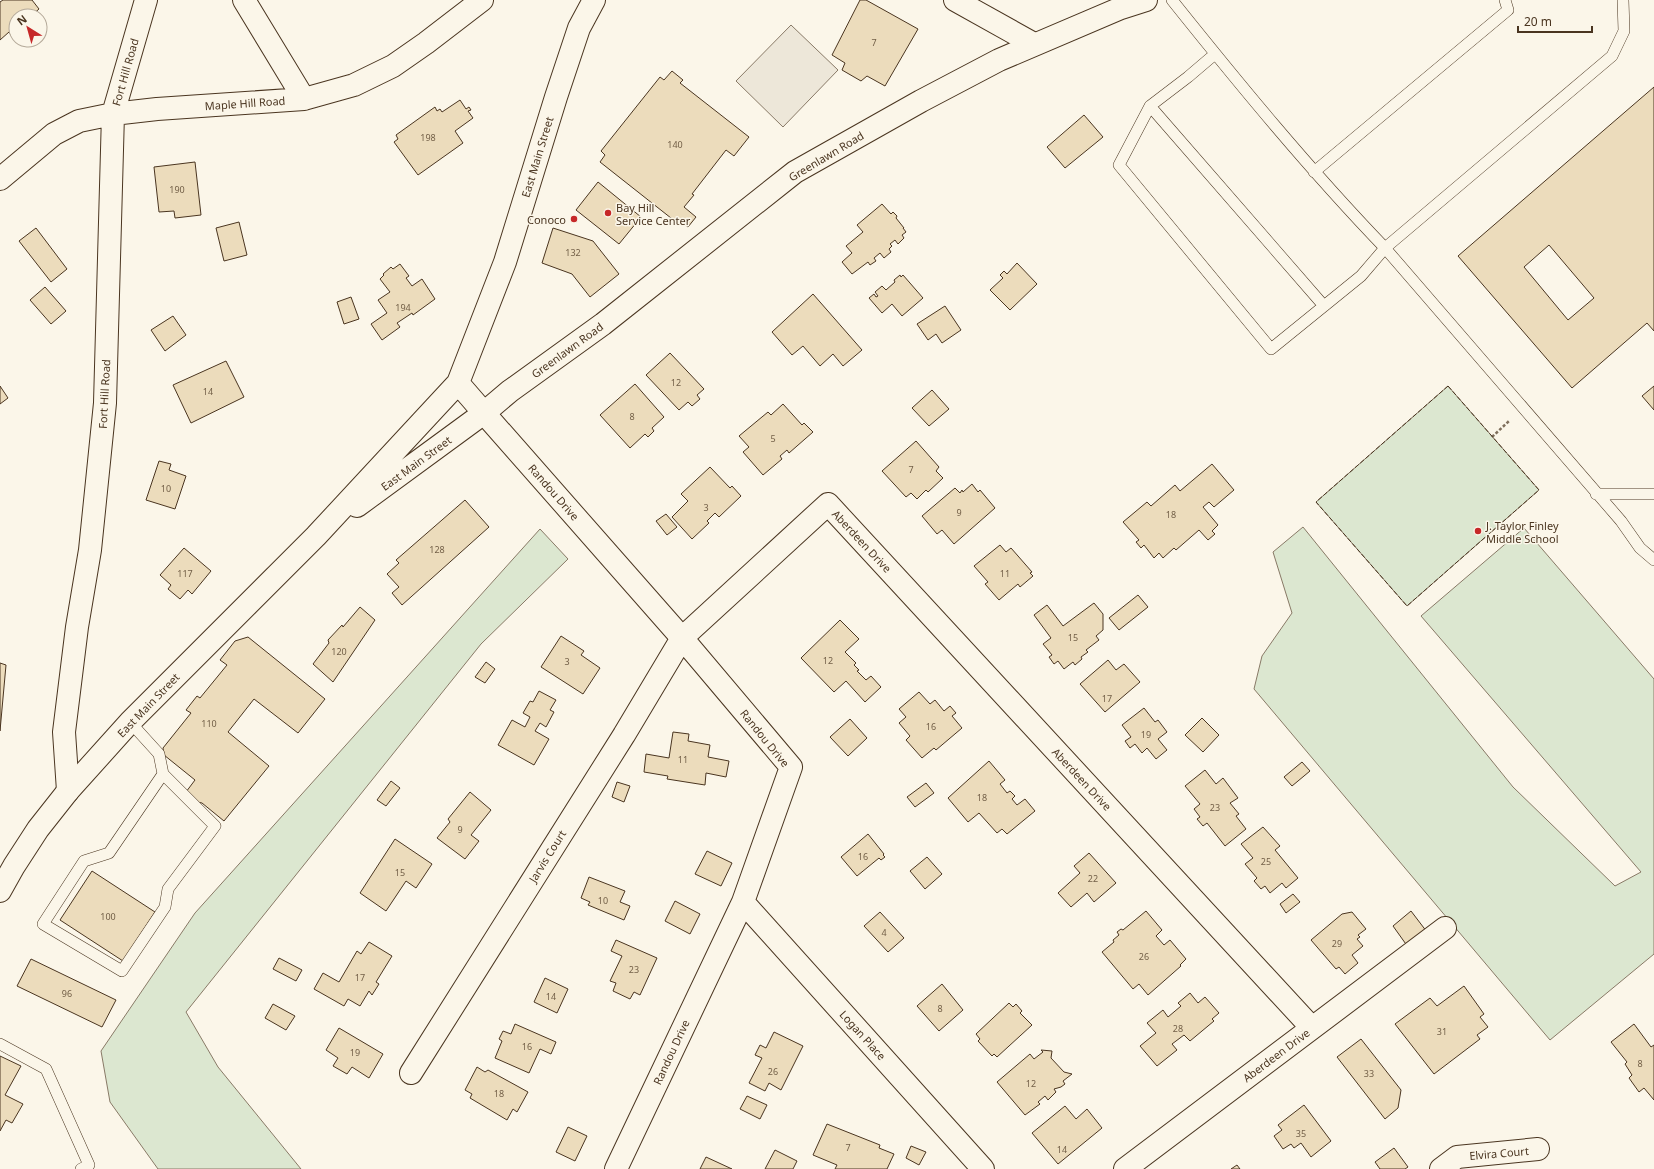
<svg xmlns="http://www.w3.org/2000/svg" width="1654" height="1169" font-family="'Noto Sans',sans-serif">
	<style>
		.green { fill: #dce7d0; stroke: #887966 }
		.parking { fill: #ede7d9; stroke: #887966 }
		.building { fill: #ecdcbc; stroke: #4a3520; fill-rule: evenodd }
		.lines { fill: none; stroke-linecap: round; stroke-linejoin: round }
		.lane-casing { stroke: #4a3520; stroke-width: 12 }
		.street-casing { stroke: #4a3520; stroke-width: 24 }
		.secondary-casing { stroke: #4a3520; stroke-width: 24 }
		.primary-casing { stroke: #4a3520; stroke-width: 24 }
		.path { stroke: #7f6f5c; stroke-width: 2.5; stroke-dasharray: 3 2; stroke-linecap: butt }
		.lane { stroke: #fbf6e9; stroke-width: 11 }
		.street { stroke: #fbf6e9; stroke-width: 22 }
		.secondary { stroke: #fbf6e9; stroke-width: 22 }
		.primary { stroke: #fbf6e9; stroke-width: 22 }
		.fence { stroke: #4a3520; stroke-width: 1; stroke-dasharray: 5 2; stroke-linecap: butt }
		.poi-dot { fill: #c62828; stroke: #fbf6e9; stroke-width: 1.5 }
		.labels { text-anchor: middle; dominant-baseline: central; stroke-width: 3; stroke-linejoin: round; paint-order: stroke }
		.number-label { font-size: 9px; fill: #725f47 }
		.street-label { font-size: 11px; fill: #4a3520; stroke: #fbf6e9 }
		.poi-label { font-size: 11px; fill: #4a3520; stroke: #fbf6e9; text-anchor: start }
	</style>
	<rect width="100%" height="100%" fill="#fbf6e9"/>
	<!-- green -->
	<path class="green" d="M1448 386 1539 490 1407 606 1316 502Z
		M1303 527 1513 787 1615 886 1641 872 1421 616 1524 528 1654 679V954L1550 1040 1254 689 1262 656 1292 613 1273 552Z
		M540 529 568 559 481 644 186 1012 218 1067 301 1169H158L110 1102 101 1051 195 913Z"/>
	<!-- parking -->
	<path class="parking" d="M791 25 838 70 783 127 736 81Z"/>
	<!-- building -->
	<path class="building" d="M3 0H32L39 9 31 16H16V35L13 38 9 32 0 40V2Z
		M860 0H866L918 29 885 86 867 76 861 81 842 70 845 63 832 55Z
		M672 71 683 80 680 83 749 137 734 156 726 150 692 194 694 195 684 207 696 217 688 227 678 219 676 222 600 162 605 155 601 151 660 77 664 80Z
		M1654 87V331L1647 323 1572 388 1458 256ZM1549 245 1594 298 1568 320 1524 267Z
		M460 100 466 109 469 107 471 110 468 111 473 118 455 131 463 143 418 175 394 142 398 139 396 135 435 107 437 111 440 109 442 112Z
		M1084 115 1103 137 1065 168 1047 147Z
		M195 162 201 215 175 218 174 211 159 212 154 167Z
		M598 182 641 217 619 244 576 210Z
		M882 204 891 214 893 212 897 216 896 218 904 228H903L906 232 902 235 904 238 898 244 895 240 890 244 892 246 889 249 891 252 884 258 880 253 874 258 876 261 870 265 868 262 852 274 842 262 852 253 846 246 863 232 857 225Z
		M239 222 247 255 224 261 216 228Z
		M36 228 67 269 51 282 19 241Z
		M553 228 593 241 619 274 590 297 572 274 542 263Z
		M1017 263 1037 284 1010 310 990 290 1003 278 1000 275 1004 271 1007 274Z
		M400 264 409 276 406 278 412 286 422 279 435 299 413 315 412 313 397 323 400 327 382 340 371 324 387 313 378 300 390 292 380 279 384 275 383 274 391 267 393 269Z
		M900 275 901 277 903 275 923 298 902 316 892 304 882 313 869 298 874 294 876 297 878 296 875 292 882 286 886 290 895 282 894 280Z
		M45 287 66 311 51 324 30 300Z
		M813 294 862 350 843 366 833 354 820 366 803 346 792 355 772 332Z
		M351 297 359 319 344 324 337 302Z
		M945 306 961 330 942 343 936 334 928 340 917 324Z
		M173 316 186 335 165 351 151 330Z
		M670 353 704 389 697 395 700 399 692 406 688 402 679 410 646 375Z
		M226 361 244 397 191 423 173 385Z
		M635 384 664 417 652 428 654 431 648 437 645 434 630 448 600 415Z
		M0 386 8 398 0 404Z
		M1654 386V410L1642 396Z
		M932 390 949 409 929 426 912 408Z
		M783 404 802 425 804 423 813 432 789 453 787 450 780 456 782 459 763 475 743 452 749 447 739 436 768 412 771 415Z
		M916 441 939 467 936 471 943 478 928 492 926 490 917 499 911 493 906 497 882 471Z
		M159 461 171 464 169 470 186 476 175 509 146 500Z
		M1212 464 1234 490 1214 507 1209 502 1203 507 1218 525 1212 531 1215 534 1208 540 1199 530 1176 550 1174 548 1163 558 1159 553 1154 558 1144 545 1141 548 1136 542 1139 540 1123 522 1147 502 1151 506 1175 485 1180 491Z
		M710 467 730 488 732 486 741 496 719 517 715 513 707 521 709 523 692 539 672 517 688 501 681 494Z
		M972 484 978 492 980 490 995 508 954 544 942 530 937 534 922 516 955 488 960 493 962 490 963 492Z
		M465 500 489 527 402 605 392 593 399 587 387 574 399 563 396 560Z
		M666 514 677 527 667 535 656 521Z
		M1000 545 1006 552 1011 548 1032 572 1030 573 1033 576 1020 587 1018 584 999 600 985 584 988 582 974 566Z
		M184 548 211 571 192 594 188 590 180 599 168 589 171 585 160 575Z
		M1138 595 1148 607 1119 630 1109 618Z
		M1094 603 1103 614V630L1096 636 1099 640 1086 650 1088 652 1081 657 1082 659 1075 665 1073 662 1064 669 1058 661 1054 664 1049 657 1052 655 1043 644 1051 638 1034 615 1047 605 1063 626Z
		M360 607 375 620 333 682 313 664 329 643 328 640 342 625 343 627Z
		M840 620 859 639 845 652 856 663 854 665 859 670 857 671 866 680 871 676 881 687 865 702 846 681 834 692 801 658Z
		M561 636 584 651 581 655 600 668 583 694 541 667Z
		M248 637 325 699 298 733 254 699 228 732 269 766 224 821 202 803 197 802 186 792 195 780 164 755 163 748 191 713 186 710 197 696 200 698 227 665 220 660 235 641Z
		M1108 660 1116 670 1124 664 1140 682 1105 712 1080 684Z
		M486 662 495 669 485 683 475 677Z
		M0 663 6 665 0 731Z
		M539 691 556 700 550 710 554 712 546 727 540 723 535 731 549 739 534 765 498 745 512 720 525 727 530 717 523 713 530 701 533 702Z
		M919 692 930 704 935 700 944 711 950 706 956 713 952 716 962 728 936 750 934 748 922 758 906 740 910 736 899 723 906 717 899 709Z
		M1144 708 1155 722 1158 720 1167 732 1158 739 1167 750 1156 759 1147 748 1142 753 1135 744 1130 748 1125 741 1131 737 1122 725Z
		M1202 718 1219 735 1203 752 1185 735Z
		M850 719 867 738 848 756 830 737Z
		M673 732 689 734 688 741 710 745 708 757 729 761 726 777 706 773 705 785 667 779 668 776 644 772 646 754 669 758Z
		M989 761 1005 780 1000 784 1007 793 1010 791 1015 796 1012 799 1017 805 1025 799 1035 811 1007 834 1002 829 997 833 979 813 968 822 948 798Z
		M1302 762 1310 771 1292 786 1284 777Z
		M1205 770 1216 784 1223 778 1238 798 1230 803 1239 814 1236 816 1246 829 1225 846 1207 823 1203 826 1197 819 1200 817 1194 809 1200 804 1185 786Z
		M391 781 400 788 386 806 377 800Z
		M617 782 630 786 624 802 612 797Z
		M926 783 934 793 915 807 907 797Z
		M470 792 491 810 471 835 479 841 465 859 437 838 450 822 448 819Z
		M1263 827 1280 846 1275 850 1298 878 1286 888 1282 883 1270 893 1265 886 1261 889 1254 881 1257 878 1245 864 1253 858 1241 844Z
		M868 834 884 854 883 855 885 857 881 860 879 858 857 876 841 857Z
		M395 839 432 864 416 888 406 881 386 911 360 893Z
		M707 851 732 863 721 886 695 874Z
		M1089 853 1116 883 1094 902 1087 893 1071 907 1058 893 1080 873 1074 866Z
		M927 857 942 874 925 889 910 871Z
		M92 871 155 912 123 961 60 920Z
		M589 877 625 891 620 902 630 906 624 920 588 905 590 902 581 898Z
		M1293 894 1300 902 1286 913 1280 904Z
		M675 901 700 914 690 934 665 921Z
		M1146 911 1162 930 1156 936 1164 945 1170 940 1186 959 1180 965 1181 966 1148 995 1139 984 1133 989 1102 952 1114 942 1113 940 1119 935 1117 932 1121 929 1123 930Z
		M1411 911 1427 932 1408 947 1393 926Z
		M880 912 904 938 888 952 864 926Z
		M1352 912 1366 929 1358 935 1360 937 1357 939 1363 946 1352 955 1358 963 1345 974 1339 967 1336 969 1311 940 1342 914Z
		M616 940 657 958 640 995 634 992 630 999 613 991 616 983 610 981 622 956 611 951Z
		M369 942 392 956 376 982 379 984 372 995 369 991 360 1006 348 999 344 1006 314 989 323 973 339 982 357 951 361 954Z
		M279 958 302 970 296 981 273 969Z
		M31 959 116 1000 102 1027 17 986Z
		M545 978 568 989 557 1013 534 1002Z
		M942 984 963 1010 939 1031 917 1006Z
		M1464 986 1484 1014 1480 1017 1488 1027 1477 1035 1480 1039 1434 1074 1395 1024 1430 998 1437 1006Z
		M1190 993 1198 1003 1205 997 1219 1013 1212 1019 1214 1021 1190 1041 1184 1035 1172 1044 1177 1050 1157 1066 1140 1046 1156 1033 1147 1023 1163 1010 1168 1017 1181 1006 1178 1003Z
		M1009 1003 1013 1007 1016 1004 1022 1011 1020 1013 1032 1025 997 1057 994 1054 992 1056 978 1041 980 1039 976 1034Z
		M273 1004 295 1016 286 1030 265 1018Z
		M515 1024 556 1042 551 1054 540 1049 529 1073 495 1058 502 1041 499 1039 503 1031 511 1034Z
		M1634 1024 1651 1047 1654 1045V1100L1644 1088 1639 1092 1629 1078 1632 1075 1625 1064 1627 1062 1611 1042Z
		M339 1028 383 1054 369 1078 352 1067 347 1074 333 1066 338 1058 326 1050Z
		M774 1032 803 1046 781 1090 769 1083 765 1091 749 1083 762 1058 755 1055 760 1045 766 1048Z
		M1361 1039 1401 1090 1398 1108 1385 1119 1337 1057Z
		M1041 1050 1052 1051 1051 1058 1064 1072 1072 1074 1063 1081 1065 1084 1061 1087 1054 1089 1056 1092 1048 1100 1045 1096 1038 1102 1040 1104 1025 1115 997 1082 1030 1054 1034 1059 1043 1052Z
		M0 1056 21 1066 5 1095 23 1104 12 1123 6 1120 0 1131Z
		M477 1067 485 1072 488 1070 528 1092 517 1112 513 1109 507 1120 470 1098 472 1094 465 1090Z
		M747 1096 767 1105 760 1119 740 1109Z
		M1304 1105 1331 1141 1311 1157 1301 1143 1294 1148 1291 1144 1283 1149 1274 1136 1282 1130 1278 1125Z
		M1065 1106 1076 1119 1087 1109 1102 1128 1058 1164 1032 1133Z
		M827 1124 880 1145 879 1148 894 1154 887 1169H835L837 1165 813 1155Z
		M568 1127 587 1136 575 1161 556 1152Z
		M911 1146 926 1152 919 1165 906 1158Z
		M1394 1148 1408 1167 1405 1169H1380L1375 1162Z
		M775 1150 797 1161 793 1169H765Z
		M706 1157 732 1169H700Z
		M1237 1165 1240 1169H1231Z"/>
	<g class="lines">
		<!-- lane casing -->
		<g class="lane-casing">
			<path id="lane" d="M1172 0C1240 85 1309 169 1385 248L1612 56 1624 31 1623 0
				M1215 54 1188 77 1150 106 1119 165 1271 349 1361 276 1385 248 1621 521 1640 548 1654 560
				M1150 106 1324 306
				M1314 172 1508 10 1505 0
				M1596 494H1654
				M130 722 159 754 163 774 109 853 84 861 43 924 122 971 165 907 168 889 215 826 163 774
				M0 1044 46 1069 89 1165 81 1169"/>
		</g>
		<!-- street casing -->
		<g class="street-casing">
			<path id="street" d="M244 0 304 99
				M955 0 1034 44
				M0 179 54 134 79 121 113 114 157 109 304 99 354 85 393 66 426 43 482 0
				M484 413 682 638 791 767 743 902 616 1169
				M68 791 64 732 77 627 90 550 105 403 113 114 146 0
				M743 902 983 1169
				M411 1073 624 735 682 638 828 504 1312 1028
				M1125 1169 1445 928
				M1441 1169 1457 1157 1538 1149"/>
		</g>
		<!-- secondary casing -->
		<g class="secondary-casing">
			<path id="secondary" d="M484 413 510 391 603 324 795 172 921 101 999 60 1121 8 1146 0"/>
		</g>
		<!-- primary casing -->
		<g class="primary-casing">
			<path id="primary" d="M357 506 484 413 458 383
				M0 891 14 866 38 829 68 791 130 722 316 536 458 383 505 262 556 97 579 28 594 0"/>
		</g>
		<!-- path -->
		<path class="path" d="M1492 437 1509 421"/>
		<!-- lane -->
		<use href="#lane" class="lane"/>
		<!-- street -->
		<use href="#street" class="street"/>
		<!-- secondary -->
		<use href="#secondary" class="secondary"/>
		<!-- primary -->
		<use href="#primary" class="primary"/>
		<!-- fence -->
		<path class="fence" d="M1448 386 1539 490 1407 606 1316 502Z"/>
	</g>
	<!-- markers -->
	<g class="poi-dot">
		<circle cx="608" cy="213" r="4"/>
		<circle cx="574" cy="219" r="4"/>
		<circle cx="1478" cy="531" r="4"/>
	</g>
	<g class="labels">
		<!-- number labels -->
		<g class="number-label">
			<text x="874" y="42">7</text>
			<text x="428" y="137">198</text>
			<text x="675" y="144">140</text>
			<text x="177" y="189">190</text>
			<text x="573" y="252">132</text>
			<text x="403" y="307">194</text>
			<text x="676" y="382">12</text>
			<text x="208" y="391">14</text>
			<text x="632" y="416">8</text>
			<text x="773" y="438">5</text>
			<text x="911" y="469">7</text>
			<text x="166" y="488">10</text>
			<text x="706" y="507">3</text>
			<text x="959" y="512">9</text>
			<text x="1171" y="514">18</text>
			<text x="437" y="549">128</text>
			<text x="185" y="573">117</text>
			<text x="1005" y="573">11</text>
			<text x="1073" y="637">15</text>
			<text x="339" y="651">120</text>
			<text x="828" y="660">12</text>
			<text x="567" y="661">3</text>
			<text x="1107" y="698">17</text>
			<text x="209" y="723">110</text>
			<text x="931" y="726">16</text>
			<text x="1146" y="734">19</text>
			<text x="683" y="759">11</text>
			<text x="982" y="797">18</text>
			<text x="1215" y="807">23</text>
			<text x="460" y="829">9</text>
			<text x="863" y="856">16</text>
			<text x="1266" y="861">25</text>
			<text x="400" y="872">15</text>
			<text x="1093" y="878">22</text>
			<text x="603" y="900">10</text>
			<text x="108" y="916">100</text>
			<text x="884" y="932">4</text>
			<text x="1337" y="943">29</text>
			<text x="1144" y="956">26</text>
			<text x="634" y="969">23</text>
			<text x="360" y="977">17</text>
			<text x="67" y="993">96</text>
			<text x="551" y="996">14</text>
			<text x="940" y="1008">8</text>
			<text x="1178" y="1028">28</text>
			<text x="1442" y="1031">31</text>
			<text x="527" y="1046">16</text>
			<text x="355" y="1052">19</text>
			<text x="1640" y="1063">8</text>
			<text x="773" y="1071">26</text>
			<text x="1369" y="1073">33</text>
			<text x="1031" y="1083">12</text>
			<text x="499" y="1093">18</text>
			<text x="1301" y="1133">35</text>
			<text x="848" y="1147">7</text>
			<text x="1062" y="1149">14</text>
		</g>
		<!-- street labels -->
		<g class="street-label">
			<text transform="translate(125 72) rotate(-74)">Fort Hill Road</text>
			<text transform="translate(245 103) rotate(-4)">Maple Hill Road</text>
			<text transform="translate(826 156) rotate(-31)">Greenlawn Road</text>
			<text transform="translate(537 157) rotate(-73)">East Main Street</text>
			<text transform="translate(567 350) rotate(-36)">Greenlawn Road</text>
			<text transform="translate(104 394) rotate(-87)">Fort Hill Road</text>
			<text transform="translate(416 463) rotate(-36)">East Main Street</text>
			<text transform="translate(554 492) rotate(49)">Randou Drive</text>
			<text transform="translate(862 541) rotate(47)">Aberdeen Drive</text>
			<text transform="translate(148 705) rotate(-46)">East Main Street</text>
			<text transform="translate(765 738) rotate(51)">Randou Drive</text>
			<text transform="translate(1082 779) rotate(47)">Aberdeen Drive</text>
			<text transform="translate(547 856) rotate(-58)">Jarvis Court</text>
			<text transform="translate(863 1035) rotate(48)">Logan Place</text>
			<text transform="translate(671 1052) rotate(-65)">Randou Drive</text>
			<text transform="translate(1276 1055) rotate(-37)">Aberdeen Drive</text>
			<text transform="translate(1499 1153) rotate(-5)">Elvira Court</text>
		</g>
		<!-- poi labels -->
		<g class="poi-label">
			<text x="616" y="207">Bay Hill<tspan x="616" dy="13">Service Center</tspan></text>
			<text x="566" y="219" text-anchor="end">Conoco</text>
			<text x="1486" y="525">J. Taylor Finley<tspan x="1486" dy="13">Middle School</tspan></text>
		</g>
	</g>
	<!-- north arrow -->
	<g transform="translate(28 28) rotate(323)"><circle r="19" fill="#fbf6e9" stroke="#b4a999"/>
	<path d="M0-3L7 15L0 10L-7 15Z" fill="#c62828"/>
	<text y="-6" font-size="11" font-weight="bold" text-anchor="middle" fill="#4a3520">N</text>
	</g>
	<!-- scale -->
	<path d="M1518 26v6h74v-6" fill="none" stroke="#4a3520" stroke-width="2"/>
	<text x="1524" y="26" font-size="12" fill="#4a3520" stroke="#fbf6e9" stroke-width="3" paint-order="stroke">20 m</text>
</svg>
